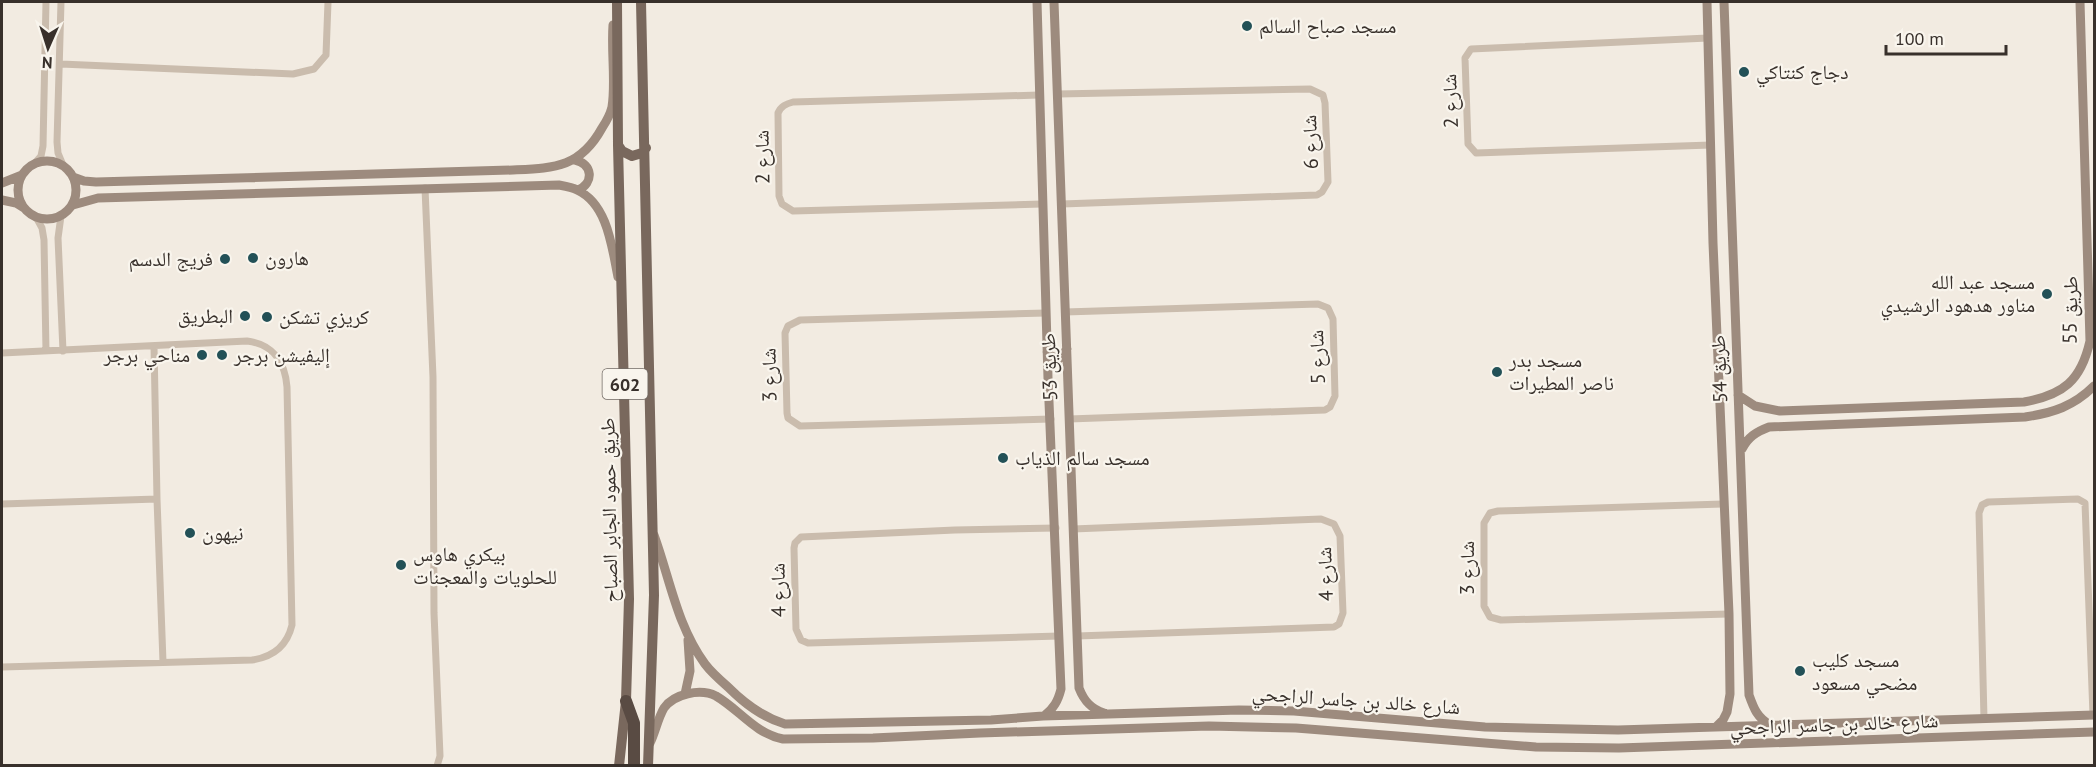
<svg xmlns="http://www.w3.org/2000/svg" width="2096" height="767" font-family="'PT Sans','Noto Naskh Arabic',sans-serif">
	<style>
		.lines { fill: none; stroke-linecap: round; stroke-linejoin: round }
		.street { stroke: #cabcad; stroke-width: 7 }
		.secondary { stroke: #9d8b7e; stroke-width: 9 }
		.primary { stroke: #79685d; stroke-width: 10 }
		.highway { stroke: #594b43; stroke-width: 12 }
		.poi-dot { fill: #235157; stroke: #f9f5ed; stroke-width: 2 }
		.labels { text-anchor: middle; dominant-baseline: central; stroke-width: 4.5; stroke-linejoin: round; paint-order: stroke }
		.shield { fill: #f9f5ed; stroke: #726b65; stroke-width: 1.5 }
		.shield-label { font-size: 18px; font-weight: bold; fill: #38302b }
		.poi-label { font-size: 20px; fill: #38302b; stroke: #f9f5ed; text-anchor: start }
		.street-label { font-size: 20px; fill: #38302b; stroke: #f9f5ed }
	</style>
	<rect width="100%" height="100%" fill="#f2ebe1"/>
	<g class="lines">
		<!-- street -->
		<path class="street" d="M61 2 57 142 58 153 63 165
			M1708 38 1471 49 1465 58 1468 144 1476 153 1711 145
			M61 64 293 74 314 69 326 55 328 2
			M1058 94 1310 89 1323 95 1325 103 1328 182 1322 192 1317 195 1062 204
			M1039 95 793 102C786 104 781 106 778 113L779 196 782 204 793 211 1042 204
			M34 164 41 156 43 146 46 2
			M425 188 433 377 434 613 440 756 437 766
			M61 216 58 238 63 351
			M36 217 42 228 44 240 46 351
			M1065 312 1318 304 1328 308 1333 319 1335 396 1330 407 1325 410 1069 419
			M1046 313 800 320 788 326 785 333 787 413 788 418 800 426 1051 419
			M154 346 157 499 163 662
			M2 353 247 341C273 344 285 362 287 387L292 625C287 646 273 657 252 660L2 667
			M2 504 157 499
			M1723 504 1498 511 1490 513 1484 523V606L1490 617 1501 620 1729 614
			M1056 528 955 530 801 537 795 543 794 548 796 629 801 640 808 643 1059 636
			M1073 529 1321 519 1334 524 1340 536 1343 613 1339 624 1334 627 1077 636
			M1984 719 1979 513 1982 505 1988 502 2078 499 2085 503 2093 715"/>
		<!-- secondary -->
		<path class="secondary" d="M1037 2 1048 378 1061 689C1058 701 1054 708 1044 716
			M1054 2 1079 688C1084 701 1091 709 1104 713
			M1707 2 1713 243 1729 614 1730 694 1727 712 1723 720 1716 727
			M1724 2 1749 695C1754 709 1757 717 1770 725
			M575 160C593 164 594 183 578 190
			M18 190a29 29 0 1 1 58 0a29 29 0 1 1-58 0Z
			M73 177 84 181 96 182 513 170C554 168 580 168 602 128 606 122 610 115 612 107 616 82 611 52 613 25
			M2 183 22 175
			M2 200 16 203 24 208
			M73 205 98 198 559 185C565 186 572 187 577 190 608 204 612 248 618 277
			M1047 352 1051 356 1059 359 1067 349
			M1738 395 1755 406 1780 411 2024 402C2063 395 2081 381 2090 341L2080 2
			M1742 449C1748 437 1756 432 1769 427L2025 417C2053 413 2074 406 2094 386
			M654 535C670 579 677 626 705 664 711 672 720 680 728 687 745 704 762 717 785 724L991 720 1043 716 1239 710 1294 711 1485 727 1618 730 2094 715
			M685 694 690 671 688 640
			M650 743C655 733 658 718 664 708 674 694 700 688 716 696 740 710 754 733 783 739L873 738 980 733 1209 726 1296 728 1536 747 1619 748 2094 732"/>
		<!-- primary -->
		<path class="primary" d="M617 2 618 145 629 599 626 701 619 766
			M641 2 654 595 648 766
			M618 145 622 151 632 156 642 153 646 148"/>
		<!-- highway -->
		<path class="highway" d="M626 701 634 723V766"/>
	</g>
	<!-- markers -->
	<g class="poi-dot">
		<circle cx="1247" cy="26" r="6"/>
		<circle cx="1744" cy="72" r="6"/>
		<circle cx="253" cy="258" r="6"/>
		<circle cx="225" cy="259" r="6"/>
		<circle cx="2047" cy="294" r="6"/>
		<circle cx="245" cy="316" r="6"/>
		<circle cx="267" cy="317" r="6"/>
		<circle cx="202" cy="355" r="6"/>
		<circle cx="222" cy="355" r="6"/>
		<circle cx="1497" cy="372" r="6"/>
		<circle cx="1003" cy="458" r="6"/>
		<circle cx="190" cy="533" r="6"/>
		<circle cx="401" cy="565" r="6"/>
		<circle cx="1800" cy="671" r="6"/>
	</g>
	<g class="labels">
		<!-- shield labels -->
		<rect class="shield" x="602.5" y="369" width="45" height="30" rx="4.5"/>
		<g class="shield-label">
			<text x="625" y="384">602</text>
		</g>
		<!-- poi labels -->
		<g class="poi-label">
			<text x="1259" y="26">مسجد صباح السالم</text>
			<text x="1756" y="72">دجاج كنتاكي</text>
			<text x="265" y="258">هارون</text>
			<text x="213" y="259" text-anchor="end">فريج الدسم</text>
			<text x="2035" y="282" text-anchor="end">مسجد عبد الله<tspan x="2035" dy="23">مناور هدهود الرشيدي</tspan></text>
			<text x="233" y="316" text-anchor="end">البطريق</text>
			<text x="279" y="317">كريزي تشكن</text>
			<text x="190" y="355" text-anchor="end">مناحي برجر</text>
			<text x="234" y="355">إليفيشن برجر</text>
			<text x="1509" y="360">مسجد بدر<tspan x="1509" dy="23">ناصر المطيرات</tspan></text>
			<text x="1015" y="458">مسجد سالم الذياب</text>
			<text x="202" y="533">نيهون</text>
			<text x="413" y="554">بيكري هاوس<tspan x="413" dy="23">للحلويات والمعجنات</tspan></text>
			<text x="1812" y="660">مسجد كليب<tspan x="1812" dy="23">مضحي مسعود</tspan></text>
		</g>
		<!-- street labels -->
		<g class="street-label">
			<text transform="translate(1450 101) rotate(-92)">شارع 2</text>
			<text transform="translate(1310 142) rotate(-92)">شارع 6</text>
			<text transform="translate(762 157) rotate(-91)">شارع 2</text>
			<text transform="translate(2070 310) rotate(-89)">طريق 55</text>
			<text transform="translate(1317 357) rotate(-92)">شارع 5</text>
			<text transform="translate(1049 367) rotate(-92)">طريق 53</text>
			<text transform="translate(1719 369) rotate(-92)">طريق 54</text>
			<text transform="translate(769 375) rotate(-91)">شارع 3</text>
			<text transform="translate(609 510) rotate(-91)">طريق حمود الجابر الصباح</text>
			<text transform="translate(1467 568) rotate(-90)">شارع 3</text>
			<text transform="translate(1325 574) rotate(-92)">شارع 4</text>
			<text transform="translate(778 590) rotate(-91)">شارع 4</text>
			<text transform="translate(1356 700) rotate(4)">شارع خالد بن جاسر الراجحي</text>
			<text transform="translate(1834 724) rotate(-2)">شارع خالد بن جاسر الراجحي</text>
		</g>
	</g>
	<!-- border -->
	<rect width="2096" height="767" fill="none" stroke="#38302b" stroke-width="6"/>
	<!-- north arrow -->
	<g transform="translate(48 48) rotate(183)" stroke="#f9f5ed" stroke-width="4.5" paint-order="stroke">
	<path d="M0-4.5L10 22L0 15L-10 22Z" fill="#38302b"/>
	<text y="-9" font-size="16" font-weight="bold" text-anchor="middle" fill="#38302b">N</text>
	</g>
	<!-- scale -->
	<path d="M1886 45v9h120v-9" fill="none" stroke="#38302b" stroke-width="3"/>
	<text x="1895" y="45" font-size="18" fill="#38302b" stroke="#f9f5ed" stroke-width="4.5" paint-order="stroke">100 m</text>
</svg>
